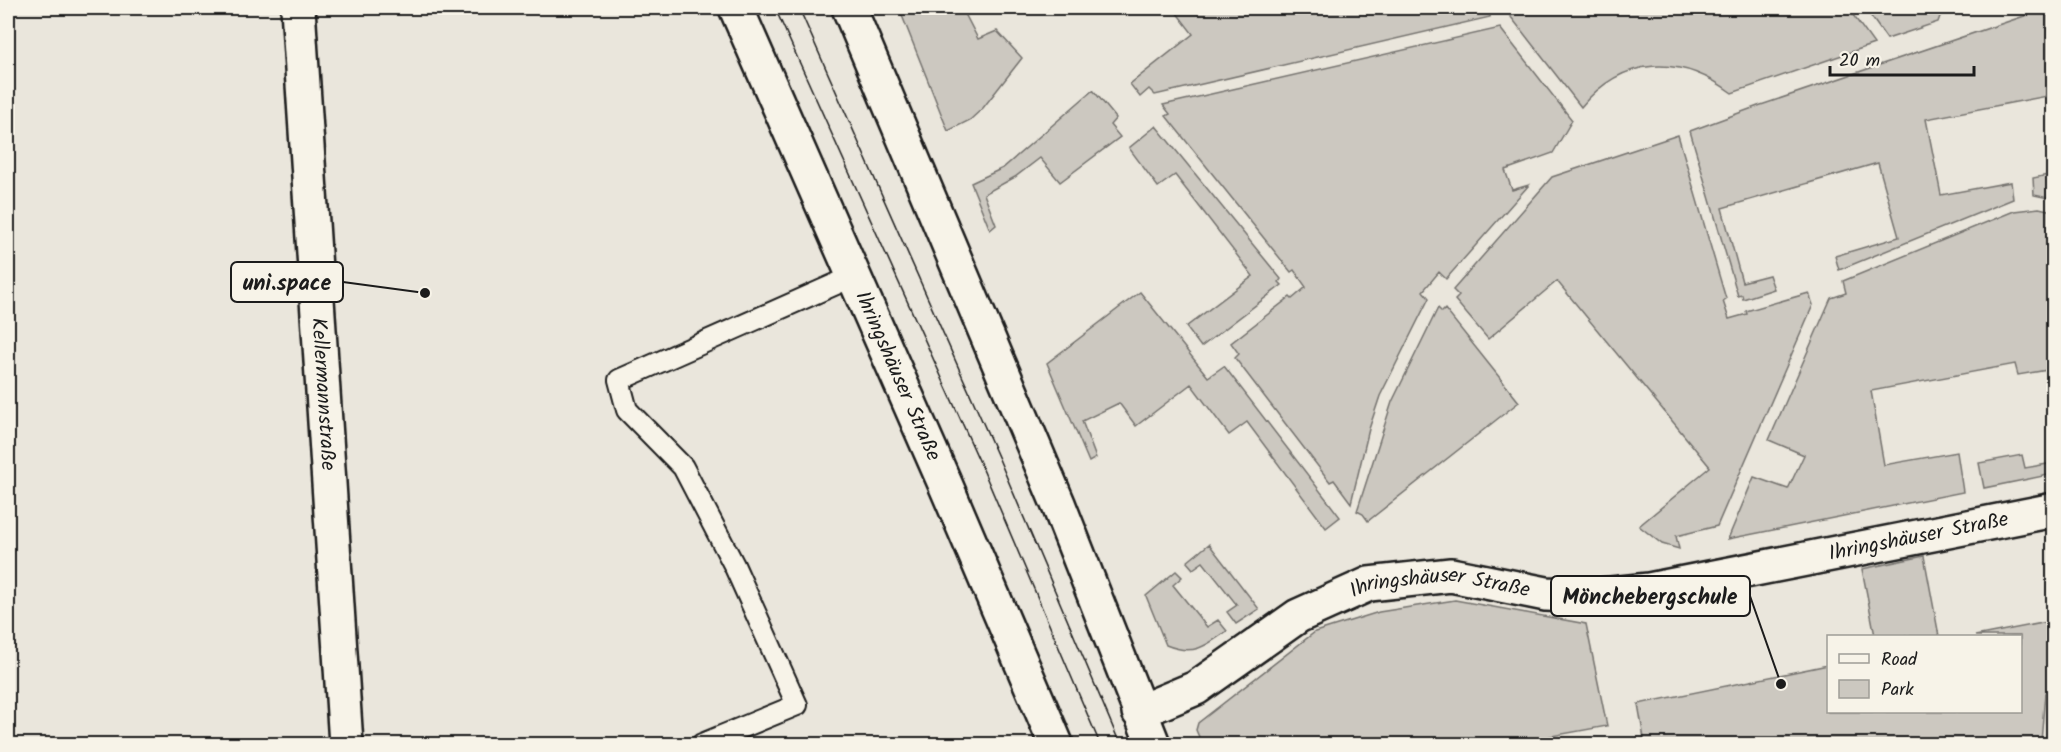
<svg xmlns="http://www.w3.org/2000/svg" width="2061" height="752" font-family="Kalam,sans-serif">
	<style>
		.green { fill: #ccc8c0; stroke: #74726e; stroke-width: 1.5 }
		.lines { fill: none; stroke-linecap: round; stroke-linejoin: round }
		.lane-casing { stroke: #1c1c1c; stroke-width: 24 }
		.street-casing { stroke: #1c1c1c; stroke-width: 38 }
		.primary-casing { stroke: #1c1c1c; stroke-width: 38 }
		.lane { stroke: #f7f3e8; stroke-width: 20 }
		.street { stroke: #f7f3e8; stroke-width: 33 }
		.primary { stroke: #f7f3e8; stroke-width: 33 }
		.tram { stroke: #1c1c1c; stroke-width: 1.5 }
		.labels { text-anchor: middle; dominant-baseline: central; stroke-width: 4.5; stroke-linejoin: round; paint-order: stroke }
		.street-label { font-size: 21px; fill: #1c1c1c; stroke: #f7f3e8 }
		.leader { fill: none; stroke: #1c1c1c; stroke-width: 2 }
		.callout-dot { fill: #1c1c1c; stroke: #f7f3e8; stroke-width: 2 }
		.callout { fill: #f7f3e8; stroke: #1c1c1c; stroke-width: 2 }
		.callout-label { font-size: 22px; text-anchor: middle; font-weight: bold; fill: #1c1c1c }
	</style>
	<rect width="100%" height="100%" fill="#eae6dc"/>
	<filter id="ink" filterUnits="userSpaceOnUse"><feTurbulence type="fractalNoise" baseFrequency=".0167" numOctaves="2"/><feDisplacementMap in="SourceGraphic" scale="12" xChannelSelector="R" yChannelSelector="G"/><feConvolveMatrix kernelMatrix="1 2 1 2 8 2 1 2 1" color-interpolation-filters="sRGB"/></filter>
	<g filter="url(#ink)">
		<!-- green -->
		<path class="green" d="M899 8H962L978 39 997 31 1022 58 983 108 970 120 948 131Z
			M1173 8H1488L1490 11V17L1155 95 1149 89 1140 97 1130 84 1193 34Z
			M1504 8H1848L1874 44 1732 93C1680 54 1623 56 1581 107Z
			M1865 8H1943L1938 22 1887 39Z
			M2048 8H2053V95L1926 119 1941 195 2011 182 2013 199 1839 270 1835 256 1899 237 1878 163 1722 208 1742 282 1769 275 1774 289 1743 299 1742 295 1738 296 1690 131 1758 106Z
			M1500 28 1572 120 1553 153 1505 170 1512 190 1529 185 1446 279 1439 272 1423 291 1429 298 1380 396 1369 429 1351 503 1334 480 1330 482 1235 358 1239 354 1231 343 1290 297 1292 299 1306 287 1294 270 1291 272 1166 116 1170 114 1163 105Z
			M1093 90 1116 118 1110 125 1120 137 1060 182 1040 158 1015 177 984 194 996 225 990 230 971 183 1003 168Z
			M1156 126 1281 279 1279 282 1282 285 1201 347 1186 327 1253 276 1175 175 1158 187 1129 148Z
			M1678 135 1726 299 1723 301 1729 319 1747 314 1746 311 1809 293 1813 305 1717 526 1676 536 1679 549 1662 544 1639 526 1710 467 1557 281 1488 339 1455 300 1459 296 1453 290 1552 177Z
			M2053 174V199L2034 195 2033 178Z
			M2039 208 2053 211V369L2018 375 2015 364 1871 391 1884 465 1957 452 1963 492 1728 539 1754 477 1788 489 1804 455 1769 440 1831 298 1846 293 1843 281 2014 211Z
			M1140 292 1208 377 1224 366 1340 517 1326 528 1247 422 1229 435 1191 384 1136 426 1119 403 1082 421 1096 458 1089 462 1047 363Z
			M1438 308 1442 312 1445 309 1519 402 1368 521 1363 514 1357 511 1392 402Z
			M2022 455 2025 468 2053 463V474L1984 488 1979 463Z
			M1209 544 1259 609 1236 624 1227 612 1237 605 1203 562 1193 569 1187 562Z
			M1924 556 1939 636H1875L1862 569Z
			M1176 571 1182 577 1173 585 1207 627 1218 620 1227 631C1205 647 1193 656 1166 645L1146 596Z
			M1455 600 1586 624 1607 726 1507 744H1487L1485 741 1468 744H1202L1196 730 1198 723 1315 632 1379 612Z
			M2053 621V689L2045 693 2041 742 2036 744H1645L1638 704 1828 665V712H2020V636H1975Z"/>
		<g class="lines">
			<!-- lane casing -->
			<g class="lane-casing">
				<path id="lane" d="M702 744 797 705 734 565 683 467 627 410 619 380 854 276"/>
			</g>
			<!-- street casing -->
			<g class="street-casing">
				<g id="street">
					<path id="s1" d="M298 8 346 744"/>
					<path id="s2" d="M1139 712 1196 688 1298 616 1369 584 1451 575 1546 594 1592 596 1649 590 2054 510"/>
				</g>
			</g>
			<!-- primary casing -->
			<g class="primary-casing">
				<g id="primary">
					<path id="s3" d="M736 8 946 486 1056 744"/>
					<path d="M849 8 1059 506 1153 744"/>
				</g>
			</g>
			<!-- lane -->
			<use href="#lane" class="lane"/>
			<!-- street -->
			<use href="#street" class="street"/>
			<!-- primary -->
			<use href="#primary" class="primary"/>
			<!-- tram -->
			<path class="tram" d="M775 8 982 467 1100 744
				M799 8 999 459 1120 744"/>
		</g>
	</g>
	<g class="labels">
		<!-- street labels -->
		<g class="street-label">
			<text stroke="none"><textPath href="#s3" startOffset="402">Ihringshäuser Straße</textPath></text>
			<text stroke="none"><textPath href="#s1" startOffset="387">Kellermannstraße</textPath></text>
			<text stroke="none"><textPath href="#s2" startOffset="822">Ihringshäuser Straße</textPath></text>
			<text stroke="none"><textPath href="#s2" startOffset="336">Ihringshäuser Straße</textPath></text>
		</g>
	</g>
	<!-- callouts -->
	<path class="leader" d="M425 293L343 282M1781 684L1750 596"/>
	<g class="callout-dot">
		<circle cx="425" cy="293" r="6"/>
		<circle cx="1781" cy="684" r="6"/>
	</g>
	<g class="callout">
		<rect x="231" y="262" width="112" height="40" rx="6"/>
		<rect x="1551" y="576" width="199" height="40" rx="6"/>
	</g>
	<g class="callout-label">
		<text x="287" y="290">uni.space</text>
		<text x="1650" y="604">Mönchebergschule</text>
	</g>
	<!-- margin -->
	<rect width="2061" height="752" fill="none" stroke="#f7f3e8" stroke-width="30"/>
	<rect x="15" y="15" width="2031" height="722" fill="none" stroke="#1c1c1c" stroke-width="2" filter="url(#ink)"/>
	<!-- legend -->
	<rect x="1827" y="635" width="195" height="78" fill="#f7f3e8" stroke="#9f9d96" stroke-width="1.5"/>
	<rect x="1839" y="654" width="30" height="9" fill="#f7f3e8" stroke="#9f9d96" stroke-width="1.5"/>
	<text x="1881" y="665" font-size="18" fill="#1c1c1c">Road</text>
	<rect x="1839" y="680" width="30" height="18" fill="#ccc8c0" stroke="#9f9d96" stroke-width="1.5"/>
	<text x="1881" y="695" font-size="18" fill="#1c1c1c">Park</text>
	<!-- scale -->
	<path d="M1830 66v9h144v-9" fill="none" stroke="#1c1c1c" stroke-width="3"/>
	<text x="1839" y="66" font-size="18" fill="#1c1c1c" stroke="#f7f3e8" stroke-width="4.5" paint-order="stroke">20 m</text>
</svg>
